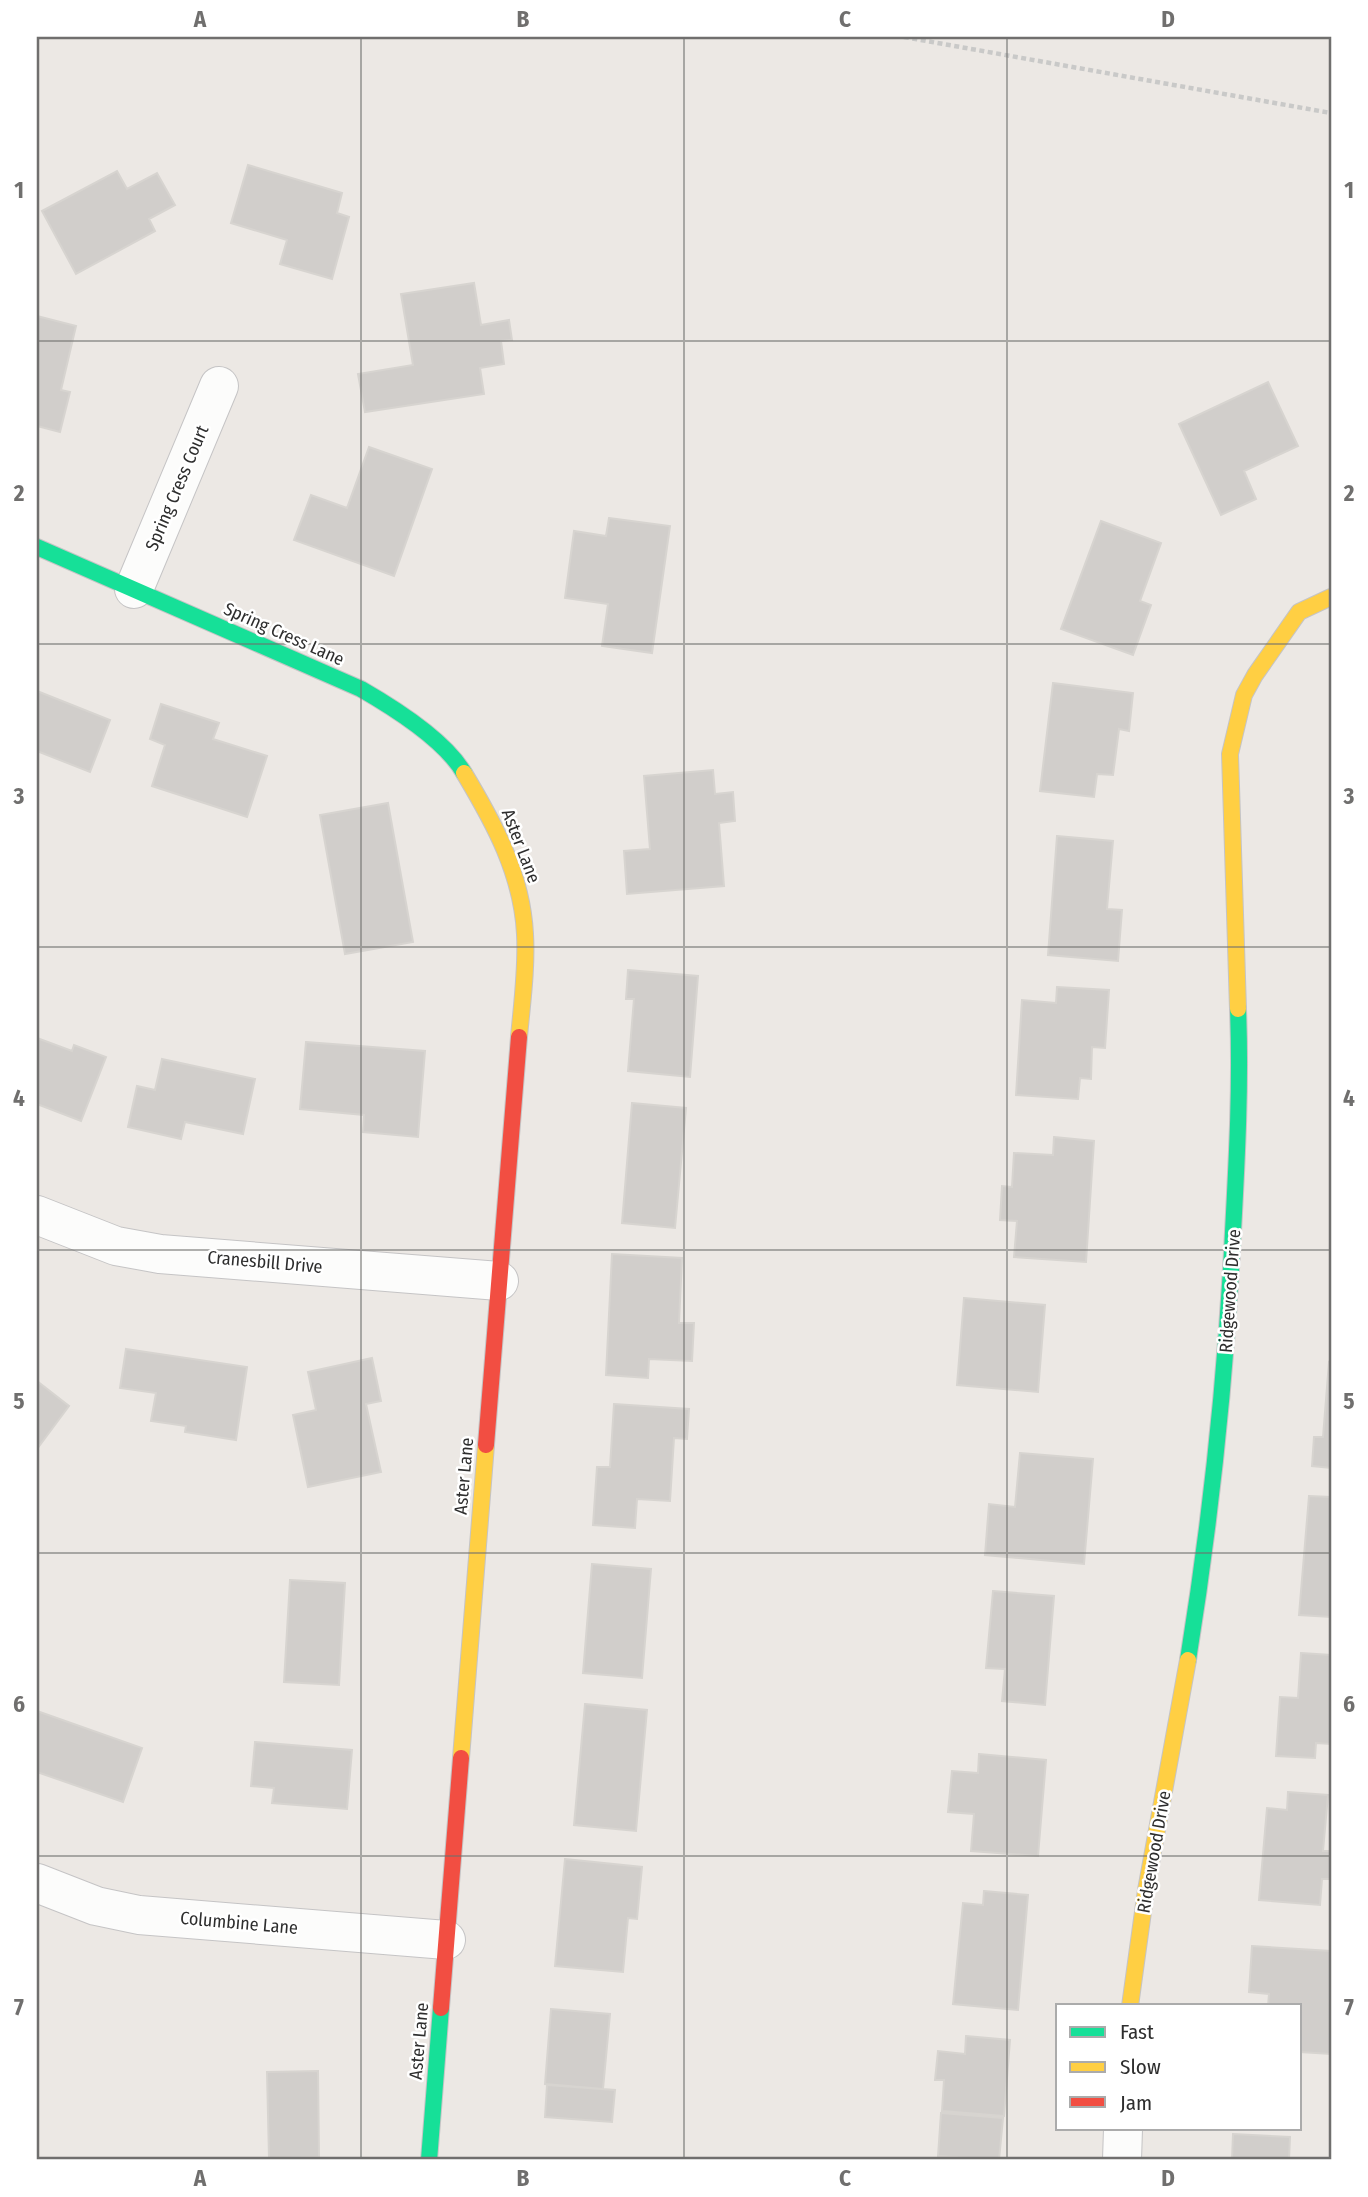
<svg xmlns="http://www.w3.org/2000/svg" width="1368" height="2197" font-family="'Fira Sans Condensed',sans-serif">
	<style>
		.building { fill: #d1cecb; stroke: #d7d4d0; stroke-width: 2 }
		.lines { fill: none; stroke-linecap: round; stroke-linejoin: round }
		.street-casing { stroke: #c5c4c5; stroke-width: 40 }
		.fast-casing { stroke: #c5c4c5; stroke-width: 18 }
		.slow-casing { stroke: #c5c4c5; stroke-width: 18 }
		.jam-casing { stroke: #c5c4c5; stroke-width: 18 }
		.path { stroke: #c9c9c8; stroke-width: 4.5; stroke-dasharray: 5 3.5; stroke-linecap: butt }
		.street { stroke: #fcfcfb; stroke-width: 38 }
		.fast { stroke: #16e098; stroke-width: 16 }
		.slow { stroke: #ffcf43; stroke-width: 16 }
		.jam { stroke: #f24e42; stroke-width: 16 }
		.grid { fill: none; stroke: #706f6e; stroke-width: 2; stroke-opacity: 0.55 }
		.labels { text-anchor: middle; dominant-baseline: central; stroke-width: 5; stroke-linejoin: round; paint-order: stroke }
		.street-label { font-size: 18px; fill: #2e2e2e; stroke: #fff }
		.neatline { fill: none; stroke: #706f6e; stroke-width: 2.5 }
		.grid-label { font-size: 23px; text-anchor: middle; font-weight: bold; fill: #706f6e }
	</style>
	<rect width="100%" height="100%" fill="#ece8e4"/>
	<!-- building -->
	<path class="building" d="M248 165 342 193 337 213 349 217 332 279 280 264 287 240 231 223Z
		M117 171 127 189 157 173 175 205 149 219 155 231 76 274 42 211Z
		M474 283 481 325 509 320 512 340 501 341 504 364 480 368 484 394 365 412 358 374 413 365 401 294Z
		M37 316 76 326 61 390 70 392 60 432 37 426Z
		M1268 382 1298 446 1244 471 1256 499 1221 515 1179 424Z
		M369 447 432 469 394 576 294 540 311 495 347 508Z
		M609 518 670 526 652 653 602 646 608 604 565 598 574 531 606 536Z
		M1101 521 1161 543 1140 601 1151 605 1133 655 1061 629Z
		M1053 683 1133 693 1129 731 1119 729 1113 775 1097 774 1094 797 1040 791Z
		M37 691 110 720 90 772 37 751Z
		M161 704 219 723 213 739 267 756 247 817 152 786 165 745 150 739Z
		M713 770 715 794 733 792 735 821 719 823 724 886 627 894 624 851 650 849 644 776Z
		M388 803 413 942 345 954 320 815Z
		M1057 836 1113 841 1107 909 1122 910 1118 961 1048 955Z
		M628 970 698 976 690 1077 628 1071 634 999H626Z
		M1057 987 1109 990 1105 1048 1092 1047 1091 1079 1080 1078 1078 1099 1016 1095 1022 1000 1056 1003Z
		M37 1038 72 1051 74 1045 106 1057 81 1121 37 1104Z
		M306 1042 425 1051 418 1137 363 1132 364 1115 300 1109Z
		M162 1059 255 1079 243 1134 185 1122 181 1139 128 1127 137 1086 155 1090Z
		M632 1103 686 1108 675 1228 622 1223Z
		M1054 1137 1094 1141 1086 1262 1014 1257 1017 1221 1000 1220 1002 1186 1012 1187 1014 1153 1053 1155Z
		M612 1254 682 1258 679 1323H694L692 1361 649 1359 648 1378 606 1375Z
		M964 1298 1045 1305 1038 1392 957 1385Z
		M126 1349 247 1367 236 1440 185 1432 186 1426 151 1421 156 1393 120 1388Z
		M372 1358 381 1401 366 1404 381 1472 308 1487 293 1415 316 1410 308 1372Z
		M1329 1362 1331 1363V1468L1312 1466 1314 1437H1323Z
		M37 1381 69 1406 37 1449Z
		M614 1404 689 1409 687 1439 674 1438 670 1501 637 1499 635 1528 593 1525 597 1467H610Z
		M1020 1453 1093 1459 1084 1564 985 1555 989 1504 1015 1507Z
		M1309 1496 1331 1497V1617L1299 1615Z
		M592 1564 651 1569 642 1678 583 1673Z
		M290 1580 345 1583 339 1685 284 1682Z
		M993 1591 1054 1596 1045 1705 1002 1701 1005 1669 986 1668Z
		M1301 1653 1331 1655V1744L1316 1743 1315 1758 1276 1756 1280 1697 1298 1698Z
		M585 1704 647 1710 636 1831 574 1825Z
		M37 1711 142 1748 123 1802 37 1772Z
		M255 1742 352 1750 347 1809 272 1803 274 1788 251 1786Z
		M979 1754 1046 1760 1038 1856 971 1851 974 1814 948 1812 952 1771 978 1773Z
		M1288 1792 1328 1795 1323 1851H1331V1879H1322L1320 1905 1259 1900 1267 1808 1287 1810Z
		M565 1859 642 1867 637 1919 628 1918 623 1972 555 1966Z
		M984 1891 1028 1895 1018 2010 953 2004 963 1903 983 1905Z
		M1252 1946 1331 1951V2054L1300 2052V2006H1268L1269 1994 1249 1992Z
		M551 2009 610 2014 603 2089 545 2084Z
		M966 2036 1010 2040 1004 2116 942 2111 944 2080H935L938 2051 965 2054Z
		M318 2071 319 2157 269 2158 267 2072Z
		M547 2085 615 2090 612 2122 545 2117Z
		M941 2113 1003 2118 999 2160 938 2156Z
		M1233 2134 1290 2137 1289 2160H1232Z"/>
	<g class="lines">
		<!-- street casing -->
		<g class="street-casing">
			<path id="street" d="M134 589 219 386
				M37 1215 116 1246 160 1254 499 1281
				M37 1883 96 1906 139 1915 446 1940
				M1122 2160 1123 2129"/>
		</g>
		<!-- fast casing -->
		<g class="fast-casing">
			<path id="fast" d="M37 547 361 689C394 708 445 740 464 773
				M1188 1660C1211 1518 1226 1376 1233 1232 1237 1158 1241 1083 1238 1009
				M429 2160 441 2008"/>
		</g>
		<!-- slow casing -->
		<g class="slow-casing">
			<path id="slow" d="M464 773C494 823 522 874 525 934 527 968 522 1003 519 1037
				M1238 1009 1230 754 1244 695 1255 675 1299 612 1331 597
				M461 1758 486 1445
				M1130 2006 1146 1890 1188 1660"/>
		</g>
		<!-- jam casing -->
		<g class="jam-casing">
			<path id="jam" d="M486 1445 519 1037
				M441 2008 461 1758"/>
		</g>
		<!-- path -->
		<path class="path" d="M904 37 1331 113"/>
		<!-- street -->
		<use href="#street" class="street"/>
		<!-- fast -->
		<use href="#fast" class="fast"/>
		<!-- slow -->
		<use href="#slow" class="slow"/>
		<!-- jam -->
		<use href="#jam" class="jam"/>
	</g>
	<!-- grid -->
	<path class="grid" d="M361 37V2160M684 37V2160M1007 37V2160M37 341H1331M37 644H1331M37 947H1331M37 1250H1331M37 1553H1331M37 1856H1331"/>
	<g class="labels">
		<!-- street labels -->
		<g class="street-label">
			<text transform="translate(177 488) rotate(-67)">Spring Cress Court</text>
			<text transform="translate(284 634) rotate(24)">Spring Cress Lane</text>
			<text transform="translate(521 846) rotate(69)">Aster Lane</text>
			<text transform="translate(265 1262) rotate(5)">Cranesbill Drive</text>
			<text transform="translate(1230 1291) rotate(-86)">Ridgewood Drive</text>
			<text transform="translate(464 1476) rotate(-85)">Aster Lane</text>
			<text transform="translate(1154 1852) rotate(-80)">Ridgewood Drive</text>
			<text transform="translate(239 1923) rotate(5)">Columbine Lane</text>
			<text transform="translate(419 2041) rotate(-85)">Aster Lane</text>
		</g>
	</g>
	<!-- border -->
	<rect width="1368" height="2197" fill="none" stroke="#ffffff" stroke-width="77"/>
	<!-- legend -->
	<rect x="1056" y="2004" width="245" height="126" fill="#ffffff" stroke="#ababab" stroke-width="2"/>
	<rect x="1070" y="2027" width="35" height="10" fill="#16e098" stroke="#ababab" stroke-width="2"/>
	<text x="1120" y="2039" font-size="21" fill="#2e2e2e">Fast</text>
	<rect x="1070" y="2062" width="35" height="10" fill="#ffcf43" stroke="#ababab" stroke-width="2"/>
	<text x="1120" y="2074" font-size="21" fill="#2e2e2e">Slow</text>
	<rect x="1070" y="2097" width="35" height="10" fill="#f24e42" stroke="#ababab" stroke-width="2"/>
	<text x="1120" y="2110" font-size="21" fill="#2e2e2e">Jam</text>
	<rect x="38" y="38" width="1292" height="2120" class="neatline"/>
	<g class="grid-label">
		<text x="200" y="27">A</text>
		<text x="523" y="27">B</text>
		<text x="845" y="27">C</text>
		<text x="1168" y="27">D</text>
		<text x="19" y="198">1</text>
		<text x="1349" y="198">1</text>
		<text x="19" y="501">2</text>
		<text x="1349" y="501">2</text>
		<text x="19" y="804">3</text>
		<text x="1349" y="804">3</text>
		<text x="19" y="1106">4</text>
		<text x="1349" y="1106">4</text>
		<text x="19" y="1409">5</text>
		<text x="1349" y="1409">5</text>
		<text x="19" y="1712">6</text>
		<text x="1349" y="1712">6</text>
		<text x="19" y="2015">7</text>
		<text x="1349" y="2015">7</text>
		<text x="200" y="2186">A</text>
		<text x="523" y="2186">B</text>
		<text x="845" y="2186">C</text>
		<text x="1168" y="2186">D</text>
	</g>
</svg>
